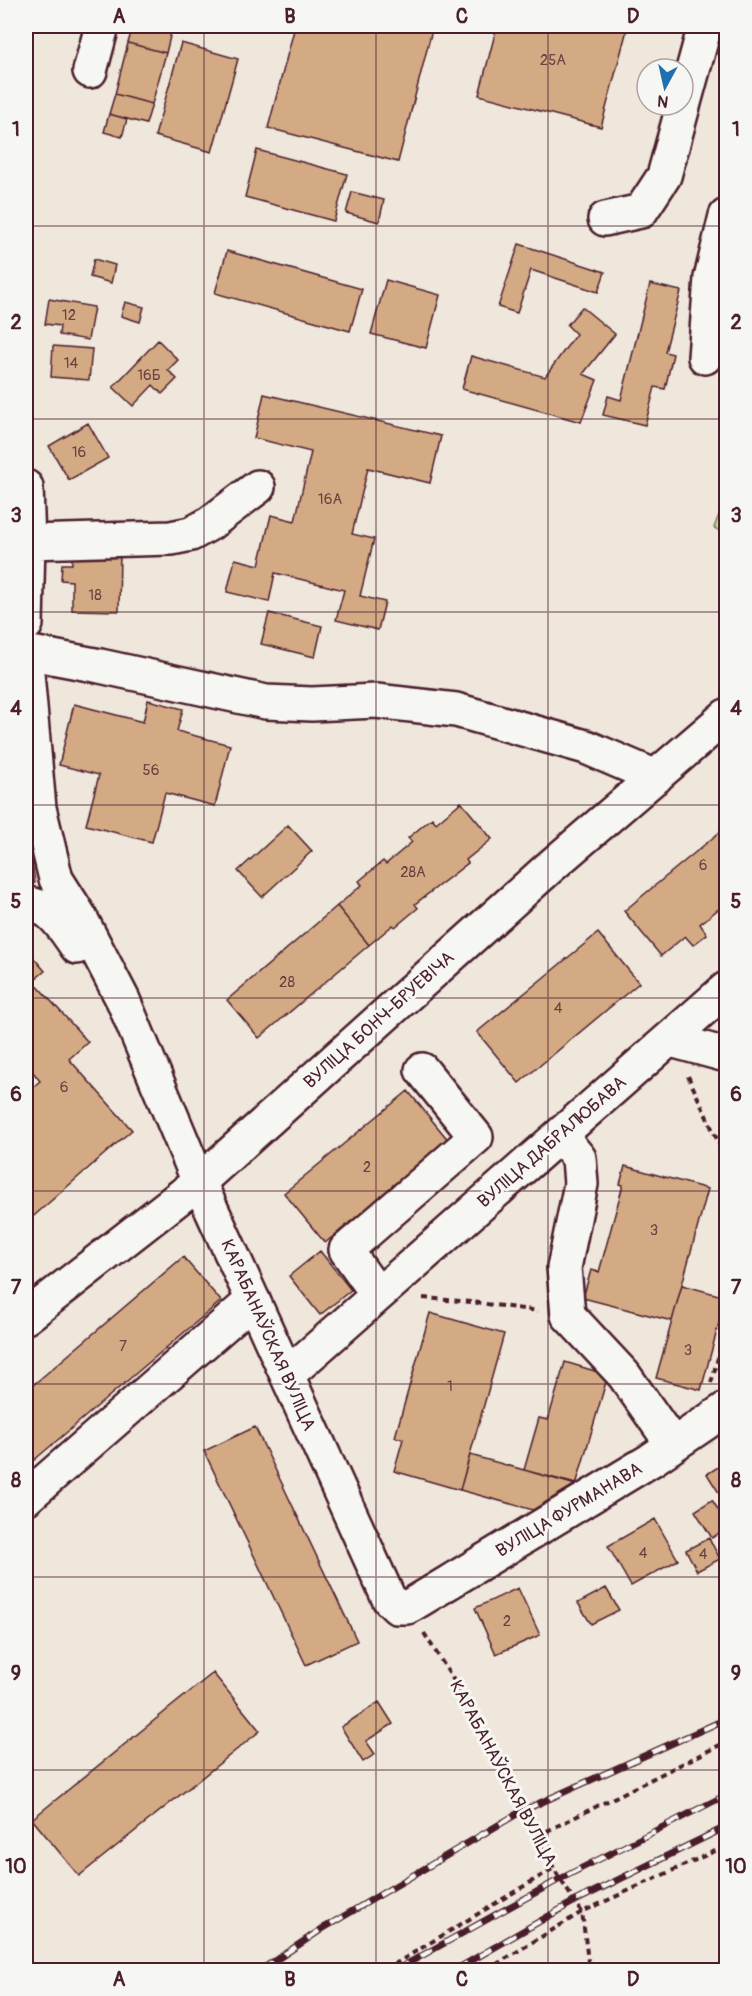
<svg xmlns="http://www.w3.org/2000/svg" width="752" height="1996" font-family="Pangolin,sans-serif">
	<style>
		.green { fill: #b9db95; stroke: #827d60; stroke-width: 1.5 }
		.building { fill: #d4aa85; stroke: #4a1f2b; stroke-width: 1.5 }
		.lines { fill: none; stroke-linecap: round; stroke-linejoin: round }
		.minor-casing { stroke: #4a1f2b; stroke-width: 38 }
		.path { stroke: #4a1f2b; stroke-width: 4; stroke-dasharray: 6 4.5; stroke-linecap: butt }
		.minor { stroke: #f6f6f2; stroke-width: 33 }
		.rail-casing { stroke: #4a1f2b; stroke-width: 7 }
		.rail { stroke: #f6f6f2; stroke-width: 4.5; stroke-dasharray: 14; stroke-linecap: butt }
		.grid { fill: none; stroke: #4a1f2b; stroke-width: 1.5; stroke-opacity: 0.55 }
		.labels { text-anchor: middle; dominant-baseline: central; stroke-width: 6; stroke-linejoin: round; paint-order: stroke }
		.number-label { font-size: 15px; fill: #6c4242 }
		.street-label { font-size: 18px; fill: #4a1f2b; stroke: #f6f6f2 }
		.neatline { fill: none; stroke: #4a1f2b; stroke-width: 2 }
		.grid-label { font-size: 20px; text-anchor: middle; font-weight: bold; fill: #4a1f2b }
	</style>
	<rect width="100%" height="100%" fill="#efe7dc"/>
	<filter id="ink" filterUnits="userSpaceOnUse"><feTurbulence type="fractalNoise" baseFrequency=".0167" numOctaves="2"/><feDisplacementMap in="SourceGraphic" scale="12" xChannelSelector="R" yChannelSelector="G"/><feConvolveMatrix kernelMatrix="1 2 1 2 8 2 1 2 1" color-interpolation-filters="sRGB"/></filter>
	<g filter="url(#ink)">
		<!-- green -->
		<path class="green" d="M726 496V534L714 528Z"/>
		<!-- building -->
		<path class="building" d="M133 26H163L172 28 166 53 128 43Z
			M295 26H433L398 162 268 128Z
			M497 26H628L601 127 479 95Z
			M128 43 166 53 152 104 115 94Z
			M181 43 238 59 212 152 155 136Z
			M115 94 152 104 146 124 109 114Z
			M109 114 127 119 122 137 104 132Z
			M257 150 347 174 334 221 245 197Z
			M352 192 384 200 379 222 346 213Z
			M519 244 605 272 598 292 531 270 517 313 498 307Z
			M227 251 362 289 350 331 215 293Z
			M94 259 115 265 111 283 90 277Z
			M386 280 440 295 426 348 371 334Z
			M650 284 681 291 665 352 673 354 665 389 655 387 645 425 603 415 608 396 621 400Z
			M49 299 94 307 88 340 59 335 60 326 45 324Z
			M125 302 144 307 140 322 121 316Z
			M582 307 615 334 583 374 597 380 581 422 462 389 471 356 545 377 576 334 567 325Z
			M158 340 178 360 168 370 177 379 162 394 153 385 133 406 113 387Z
			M53 346 92 349 89 380 51 377Z
			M264 394 441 436 430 483 368 468 352 534 374 539 360 596 385 602 378 630 336 620 344 590 275 573 269 602 227 592 235 559 259 565 271 515 295 521 311 452 254 438Z
			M88 423 108 458 69 480 49 446Z
			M120 552 119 611 72 610V581L61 580 62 564H72V553Z
			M269 613 322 626 315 657 261 644Z
			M148 700 183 709 177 731 230 745 215 806 165 793 152 842 86 825 99 775 59 765 74 704 143 722Z
			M461 802 492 839 466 860 468 863 415 904 418 908 395 927 393 925 369 945 337 906 362 885 359 881 383 861 386 864 412 842 408 838 432 818 436 823Z
			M26 821 35 883 26 885Z
			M288 825 312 851 262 897 238 871Z
			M726 827V903L700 924 707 934 693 945 685 936 661 956 624 911Z
			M337 906 369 945 259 1038 227 1000Z
			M598 933 639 983 519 1083 477 1032Z
			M26 949 45 971 33 981 88 1042 69 1059 132 1130 28 1221 26 1219V1141L27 1139 26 1137V1093L40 1081 29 1067 26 1070Z
			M408 1091 449 1141 325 1243 284 1193Z
			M625 1166 708 1189 672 1321 583 1298 591 1270 599 1272 623 1185 620 1184Z
			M320 1251 351 1290 320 1315 289 1276Z
			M183 1257 221 1301 26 1467V1391Z
			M682 1285 726 1297 701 1390 656 1378Z
			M430 1313 504 1334 460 1490 394 1471 403 1439 395 1437Z
			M565 1362 608 1375 576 1485 524 1470 539 1418 548 1420Z
			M255 1427 357 1641 306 1665 204 1451Z
			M470 1455 524 1470 576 1484 533 1510 460 1490Z
			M726 1462V1504L707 1474Z
			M712 1500 726 1522V1528L712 1538 695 1511Z
			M655 1519 678 1560 631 1586 608 1546Z
			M709 1538 720 1559 697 1571 686 1550Z
			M518 1588 540 1635 496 1654 475 1608Z
			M606 1588 619 1610 591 1624 578 1603Z
			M213 1673 260 1731 79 1876 32 1819Z
			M379 1702 393 1724 366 1741 375 1754 363 1762 341 1727Z"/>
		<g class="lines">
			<!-- minor casing -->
			<g class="minor-casing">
				<path id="minor" d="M90 71 102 26
					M605 219 641 211 664 176 705 26
					M705 357 711 278 726 216
					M26 487 28 542 26 624
					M28 542 171 538 191 534 209 524 258 487
					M26 652 100 666 266 702 312 704 376 701 456 710 586 747 656 777
					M26 662 39 808 56 879 80 917 123 1000 199 1182 389 1599 397 1607H408L651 1460 726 1409
					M26 904C51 905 63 927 77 947
					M671 1040 726 1055
					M560 1135 579 1158 581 1184 564 1268 568 1315 624 1375 673 1445
					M378 1295 346 1250 476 1137 422 1070
					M26 1317 199 1182 550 867 726 716
					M287 1375 726 989
					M26 1498 253 1300"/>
			</g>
			<!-- path -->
			<path class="path" d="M26 298 28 329 27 458
				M688 1076 726 1159
				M423 1298 472 1302 538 1311
				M711 1383 726 1329
				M424 1633 466 1700 522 1811 560 1879 582 1912 589 1970
				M537 1836 726 1742
				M385 1970 554 1868
				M487 1970 582 1912 726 1846"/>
			<!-- minor -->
			<use href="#minor" class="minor"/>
			<!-- rail casing -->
			<g class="rail-casing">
				<path id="rail" d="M261 1970 322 1929 522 1811 726 1719
					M396 1970 560 1879 726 1795
					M455 1970 575 1901 726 1827"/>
			</g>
			<!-- rail -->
			<use href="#rail" class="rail"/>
		</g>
	</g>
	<!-- grid -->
	<path class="grid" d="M204 26V1970M376 26V1970M548 26V1970M26 226H726M26 419H726M26 612H726M26 805H726M26 998H726M26 1191H726M26 1384H726M26 1577H726M26 1770H726"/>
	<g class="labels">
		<!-- number labels -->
		<g class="number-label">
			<text x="553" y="60">25А</text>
			<text x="69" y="315">12</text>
			<text x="71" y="363">14</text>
			<text x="149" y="375">16Б</text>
			<text x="79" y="452">16</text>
			<text x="330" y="499">16А</text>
			<text x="95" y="595">18</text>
			<text x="151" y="770">56</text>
			<text x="703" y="865">6</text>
			<text x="413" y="872">28А</text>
			<text x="287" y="982">28</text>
			<text x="558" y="1008">4</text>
			<text x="64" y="1087">6</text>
			<text x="367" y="1167">2</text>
			<text x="654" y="1230">3</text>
			<text x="123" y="1346">7</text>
			<text x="688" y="1350">3</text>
			<text x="450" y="1386">1</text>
			<text x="643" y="1553">4</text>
			<text x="703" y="1554">4</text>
			<text x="507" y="1621">2</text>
		</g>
		<!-- street labels -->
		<g class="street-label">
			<text transform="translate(379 1020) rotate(-42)">ВУЛІЦА БОНЧ-БРУЕВІЧА</text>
			<text transform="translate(552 1142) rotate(-41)">ВУЛІЦА ДАБРАЛЮБАВА</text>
			<text transform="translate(268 1335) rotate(66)">КАРАБАНАЎСКАЯ ВУЛІЦА</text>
			<text transform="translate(569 1510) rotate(-31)">ВУЛІЦА ФУРМАНАВА</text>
			<text transform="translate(503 1773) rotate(62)">КАРАБАНАЎСКАЯ ВУЛІЦА</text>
		</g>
	</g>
	<!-- margin -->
	<rect width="752" height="1996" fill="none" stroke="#f6f6f2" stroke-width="66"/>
	<!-- north arrow -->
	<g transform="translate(665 87) rotate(188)"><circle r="28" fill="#f6f6f2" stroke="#b1a0a2" stroke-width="1.5"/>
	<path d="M0-4.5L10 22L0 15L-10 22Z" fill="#1f6fb2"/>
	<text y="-9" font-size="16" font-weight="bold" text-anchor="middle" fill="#4a1f2b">N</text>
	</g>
	<rect x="33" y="33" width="686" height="1930" class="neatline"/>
	<g class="grid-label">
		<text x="119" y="23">A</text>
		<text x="290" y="23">B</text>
		<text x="462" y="23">C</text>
		<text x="633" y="23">D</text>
		<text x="16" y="136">1</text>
		<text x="736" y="136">1</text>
		<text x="16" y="329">2</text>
		<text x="736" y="329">2</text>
		<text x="16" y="522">3</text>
		<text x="736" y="522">3</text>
		<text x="16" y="715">4</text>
		<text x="736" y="715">4</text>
		<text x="16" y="908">5</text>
		<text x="736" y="908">5</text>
		<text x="16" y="1101">6</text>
		<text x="736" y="1101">6</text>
		<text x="16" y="1294">7</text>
		<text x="736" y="1294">7</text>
		<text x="16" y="1487">8</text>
		<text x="736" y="1487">8</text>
		<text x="16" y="1680">9</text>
		<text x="736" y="1680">9</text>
		<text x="16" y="1873">10</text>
		<text x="736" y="1873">10</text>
		<text x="119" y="1986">A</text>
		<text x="290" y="1986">B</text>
		<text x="462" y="1986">C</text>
		<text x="633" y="1986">D</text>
	</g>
</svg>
